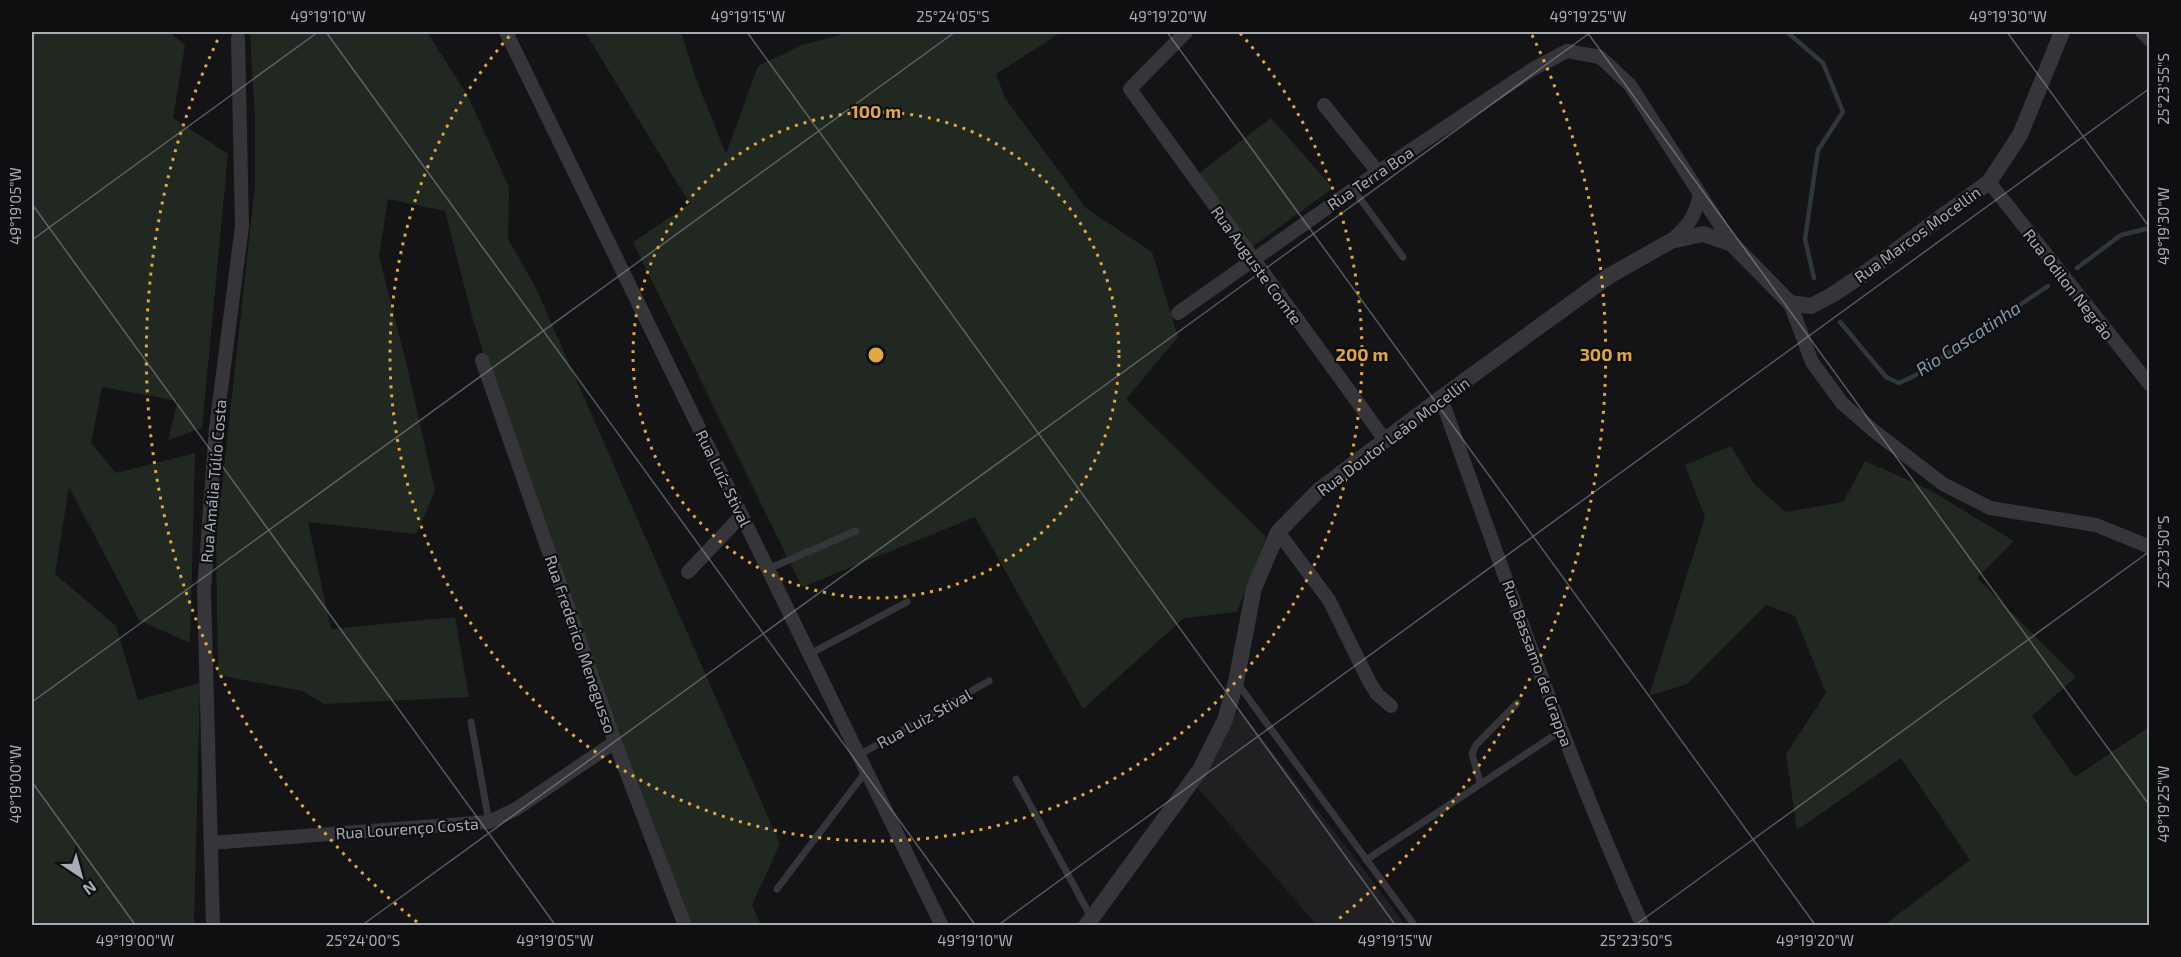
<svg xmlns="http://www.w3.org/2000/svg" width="2181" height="957" font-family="'Exo 2',sans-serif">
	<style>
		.built { fill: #202023 }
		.green { fill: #212821 }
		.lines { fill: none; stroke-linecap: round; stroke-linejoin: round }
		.stream { stroke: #2f373d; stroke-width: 4.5 }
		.service { stroke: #36363a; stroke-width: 7 }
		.minor { stroke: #36363a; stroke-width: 14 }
		.tertiary { stroke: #36363a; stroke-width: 16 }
		.ticks { fill: none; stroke: #a7acb5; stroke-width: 1.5; stroke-opacity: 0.45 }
		.ring { fill: none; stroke: #e1a741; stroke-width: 3; stroke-dasharray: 3 6 }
		.labels { text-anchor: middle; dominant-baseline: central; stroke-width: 4.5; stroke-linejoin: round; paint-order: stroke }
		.street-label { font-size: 16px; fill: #a7acb5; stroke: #0f0f11 }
		.water-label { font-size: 18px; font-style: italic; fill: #819aad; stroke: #0f0f11 }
		.centre { fill: #e1a741; stroke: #0f0f11; stroke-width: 3 }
		.ring-label { font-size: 18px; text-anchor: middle; font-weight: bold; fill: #e1a741; stroke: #0f0f11; stroke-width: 4.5; stroke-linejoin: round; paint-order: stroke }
		.neatline { fill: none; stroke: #a7acb5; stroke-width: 2 }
		.ticks-label { font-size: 15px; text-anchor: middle; fill: #a7acb5 }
	</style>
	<rect width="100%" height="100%" fill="#141416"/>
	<!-- built -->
	<path class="built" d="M1239 709 1367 874 1405 925H1317L1196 786Z"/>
	<!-- green -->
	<path class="green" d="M32 32H169L185 45 173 118 228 154 202 428 168 440 178 401 102 387 91 443 116 473 195 453 190 643 139 620 69 487 55 574 116 626 138 700 200 683 194 925H32Z
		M250 32H427L468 96 509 187 508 239 536 288 780 844 752 905 761 925H690L512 443 473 320 445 211 388 199 379 256 407 366 435 491 416 534 308 522 331 629 455 617 469 697 324 704 302 691 218 675 216 540 255 186V120Z
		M585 32H681L696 79 726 154 758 66 802 45 851 32H1062L996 74 1005 98 1087 209 1152 252 1178 337 1126 399 1266 537 1237 612 1184 618 1083 709 975 517 802 587 633 242 690 204Z
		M1271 118 1333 188 1252 247 1198 174Z
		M1731 446 1754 484 1786 512 1843 502 1865 461 1928 489 2014 541 1977 578 2076 677 2032 716 2075 777 2149 727V925H1884L1970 860 1901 758 1797 830 1786 754 1826 693 1795 616 1766 605 1687 684 1649 696 1705 517 1685 465Z"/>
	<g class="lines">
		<!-- stream -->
		<path class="stream" d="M1787 32 1823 63 1843 112 1818 150 1805 239 1814 278
			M2077 268 2121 235 2150 228
			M1840 322 1886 377 1899 383 1914 376 2048 286"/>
		<!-- service -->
		<path class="service" d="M1353 189 1403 257
			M768 569 856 531
			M810 654 907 602
			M1238 684 1415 926
			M471 722 489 822
			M859 755 989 681
			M1016 779 1091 917
			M1480 782 1472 754 1476 745 1517 703
			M1366 860 1562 730
			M777 889 867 770"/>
		<!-- minor -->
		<path class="minor" d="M506 32 942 926
			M1186 32 1130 89 1385 440
			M2142 32 2150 40
			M1324 105 1378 172
			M1989 182 2150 385
			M1671 241C1689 225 1695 217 1700 194
			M1790 303 1812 362 1842 403 1874 431 1943 484 1990 508 2096 525 2150 547
			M1178 313 1378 172 1533 69 1567 51 1600 57 1630 85 1732 244
			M482 360 615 742 685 926
			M1441 398C1505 575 1565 754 1643 926
			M1278 532 1329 600 1369 681 1377 694 1391 706
			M688 572 742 515
			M211 843 489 822 516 809 615 742
			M213 926 204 590 216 428 242 226 238 38"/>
		<!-- tertiary -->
		<path class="tertiary" d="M1086 926 1200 770 1225 720 1236 682 1254 588 1278 532 1318 491 1441 398 1609 276 1671 241 1703 234 1732 244 1790 303 1811 306 1832 295 1865 273 1989 182 2020 135 2062 32"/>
	</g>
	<!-- ticks -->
	<path class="ticks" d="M326 32 976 926M747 32 1396 926M1167 32 1816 926M1587 32 2150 806M2007 32 2150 228M32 204 556 926M32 240 318 32M32 702 955 32M32 782 136 926M361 926 1591 32M997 926 2150 88M1634 926 2150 551"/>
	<!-- distance rings -->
	<g class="ring">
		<circle cx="876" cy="355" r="243"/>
		<path d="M1240 33A486 486 0 1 1 512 33"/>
		<path d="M417 922A730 730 0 0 1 220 35M1532 35A730 730 0 0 1 1335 922"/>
	</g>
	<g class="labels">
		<!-- street labels -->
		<g class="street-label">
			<text transform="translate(1370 178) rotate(-34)">Rua Terra Boa</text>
			<text transform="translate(1917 234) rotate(-36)">Rua Marcos Mocellin</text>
			<text transform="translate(1257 265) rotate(54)">Rua Auguste Comte</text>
			<text transform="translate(2069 284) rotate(52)">Rua Odilon Negrão</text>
			<text transform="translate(1393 436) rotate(-37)">Rua Doutor Leão Mocellin</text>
			<text transform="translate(724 478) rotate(64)">Rua Luíz Stival</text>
			<text transform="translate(213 481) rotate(-85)">Rua Amália Túlio Costa</text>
			<text transform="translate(581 644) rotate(71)">Rua Frederico Menegusso</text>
			<text transform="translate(1538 663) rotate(70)">Rua Bassamo de Grappa</text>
			<text transform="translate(924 718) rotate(-29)">Rua Luiz Stival</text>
			<text transform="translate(407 828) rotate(-4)">Rua Lourenço Costa</text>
		</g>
		<!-- water labels -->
		<g class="water-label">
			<text transform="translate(1968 338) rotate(-33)">Rio Cascatinha</text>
		</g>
	</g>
	<circle cx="876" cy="355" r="9" class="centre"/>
	<g class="ring-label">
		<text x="876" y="118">100 m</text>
		<text x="1362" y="361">200 m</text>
		<text x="1606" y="361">300 m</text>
	</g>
	<!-- border -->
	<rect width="2181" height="957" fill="none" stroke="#0f0f11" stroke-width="66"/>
	<!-- north arrow -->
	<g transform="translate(81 876) rotate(144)" stroke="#0f0f11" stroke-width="4.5" paint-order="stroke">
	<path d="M0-4.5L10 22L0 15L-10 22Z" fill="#a7acb5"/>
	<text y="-9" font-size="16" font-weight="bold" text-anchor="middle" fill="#a7acb5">N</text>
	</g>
	<rect x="33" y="33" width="2115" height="891" class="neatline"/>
	<g class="ticks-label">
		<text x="328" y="22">49°19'10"W</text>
		<text x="748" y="22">49°19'15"W</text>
		<text x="953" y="22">25°24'05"S</text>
		<text x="1168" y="22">49°19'20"W</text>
		<text x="1588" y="22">49°19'25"W</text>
		<text x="2008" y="22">49°19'30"W</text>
		<text transform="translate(2164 89) rotate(-90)" y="5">25°23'55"S</text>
		<text transform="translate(16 206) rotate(-90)" y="5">49°19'05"W</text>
		<text transform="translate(2164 226) rotate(-90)" y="5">49°19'30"W</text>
		<text transform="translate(2164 552) rotate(-90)" y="5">25°23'50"S</text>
		<text transform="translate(16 784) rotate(-90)" y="5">49°19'00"W</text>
		<text transform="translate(2164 804) rotate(-90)" y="5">49°19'25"W</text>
		<text x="135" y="946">49°19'00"W</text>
		<text x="363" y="946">25°24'00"S</text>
		<text x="555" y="946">49°19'05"W</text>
		<text x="975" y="946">49°19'10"W</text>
		<text x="1395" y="946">49°19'15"W</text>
		<text x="1636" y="946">25°23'50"S</text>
		<text x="1815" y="946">49°19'20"W</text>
	</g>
</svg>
